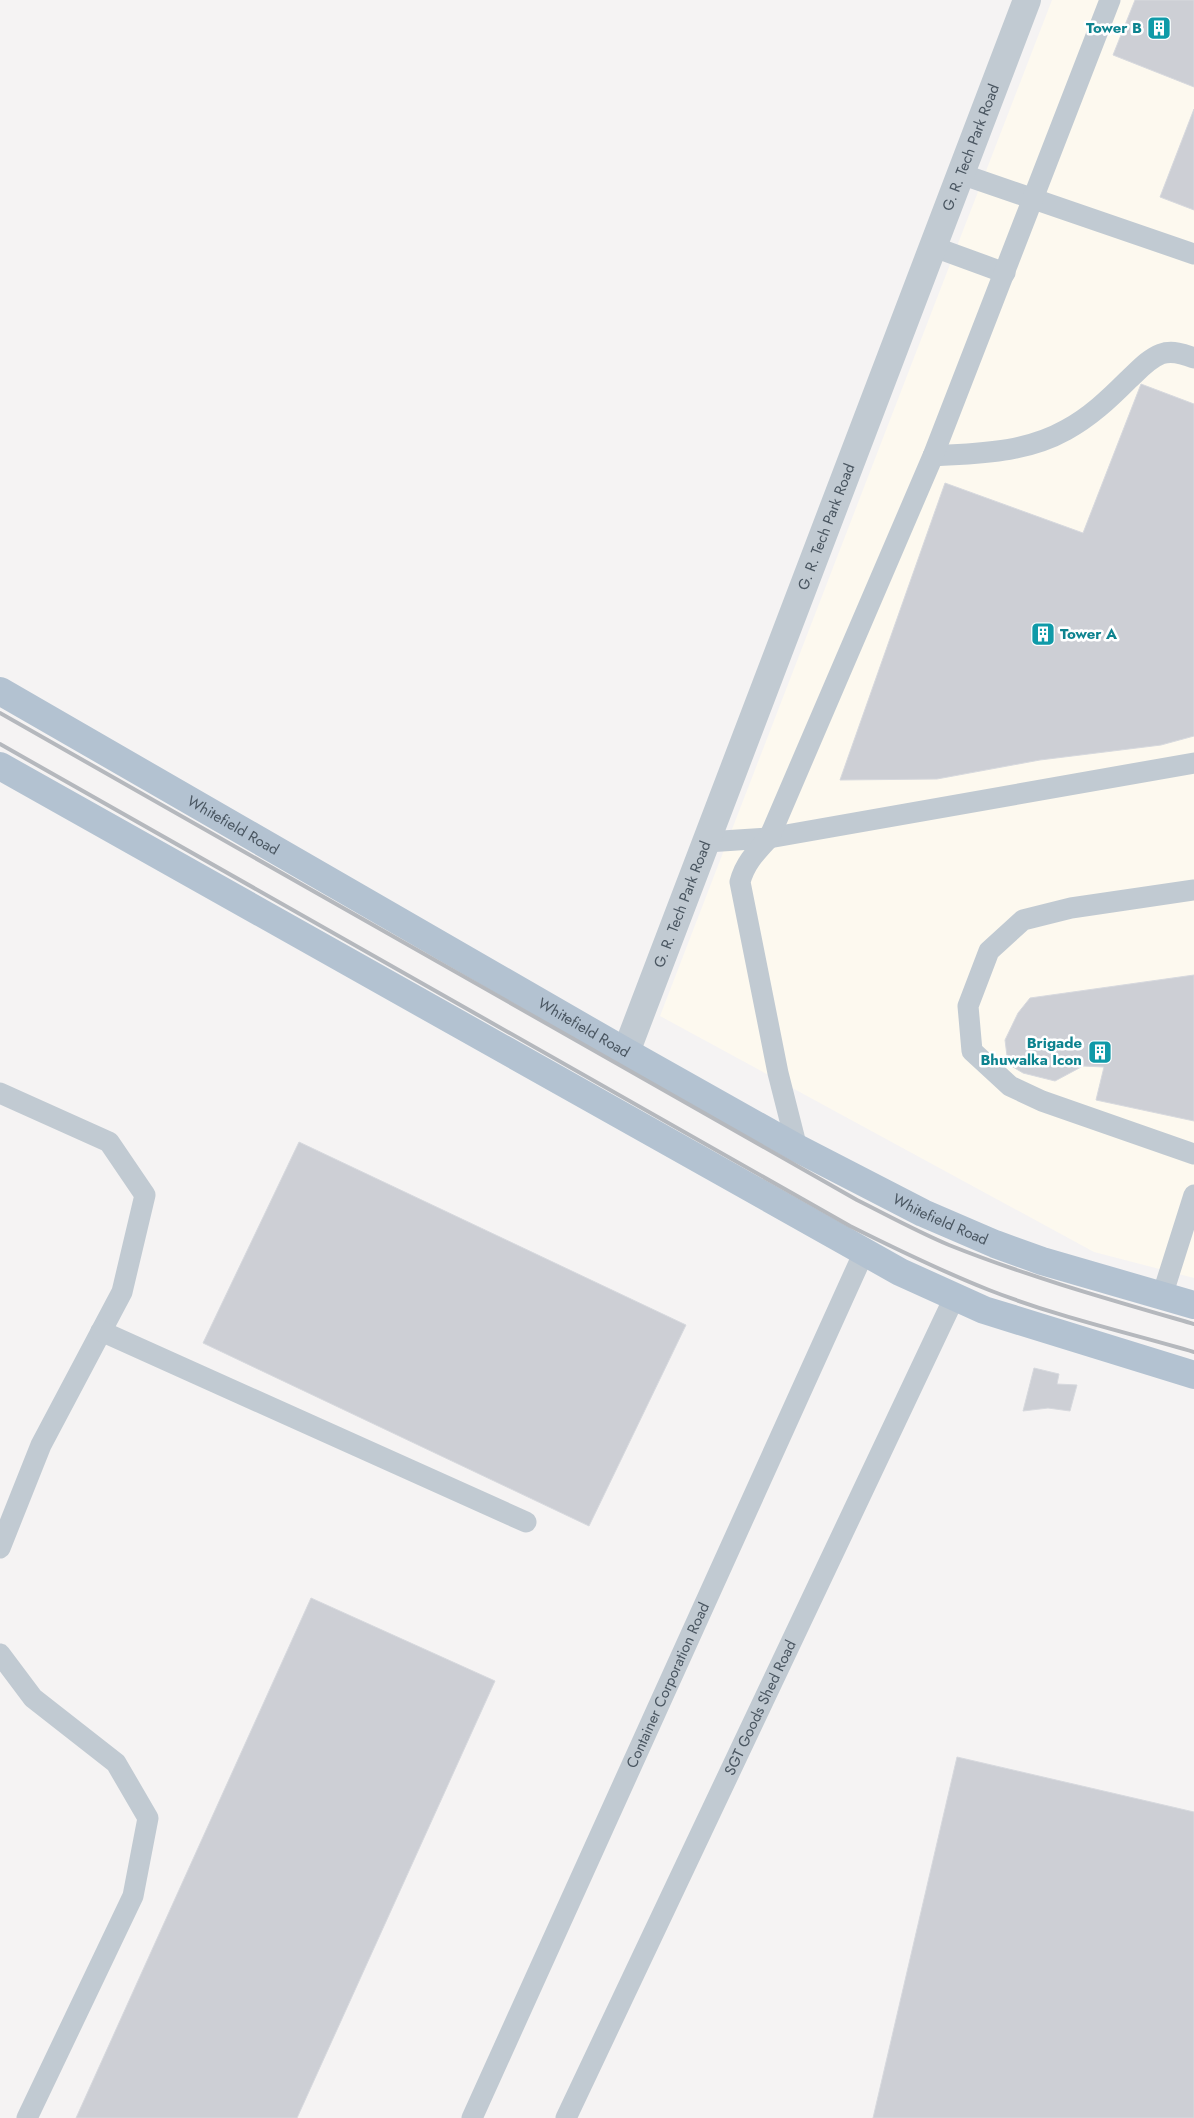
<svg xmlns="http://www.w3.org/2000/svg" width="1194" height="2118" font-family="Jost,sans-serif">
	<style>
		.commercial { fill: #fdf9ef }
		.building { fill: #cdcfd5; stroke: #d7d9de }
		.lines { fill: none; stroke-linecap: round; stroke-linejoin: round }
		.service { stroke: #c1cad2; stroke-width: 21 }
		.minor { stroke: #c1cad2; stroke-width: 28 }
		.primary { stroke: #b3c2d1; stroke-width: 28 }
		.rail { stroke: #b5b8bd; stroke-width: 4 }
		.labels { text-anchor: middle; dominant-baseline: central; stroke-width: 5; stroke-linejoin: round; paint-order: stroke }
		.culture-label { font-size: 15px; font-weight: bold; fill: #0d838f; stroke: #fff; text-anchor: end }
		.street-label { font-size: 15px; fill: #4a5661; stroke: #fff }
	</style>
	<rect width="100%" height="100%" fill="#f5f3f3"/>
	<!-- commercial -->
	<path class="commercial" d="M1052 0H1194V1278L1094 1252 660 1016Z"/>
	<!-- building -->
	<path class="building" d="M1135 0H1194V87L1113 55Z
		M1194 109V210L1160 197Z
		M1141 384 1194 404V736L1161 745 1040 760 937 779 840 780 945 483 1083 533Z
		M1194 975V1121L1096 1100 1104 1067 1083 1066 1055 1081 1023 1073 1008 1064 1005 1040 1018 1013 1030 998Z
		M299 1142 686 1325 589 1526 203 1343Z
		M1034 1368 1059 1374 1057 1384 1077 1385 1070 1411 1048 1408 1023 1411Z
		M311 1598 495 1681 297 2118H76Z
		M957 1757 1194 1812V2118H873Z"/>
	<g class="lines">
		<!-- service -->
		<g class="service">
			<path d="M961 174 1194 254"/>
			<path d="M934 247 1005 273"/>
			<path d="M933 456C980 453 1025 453 1066 430 1090 417 1109 399 1128 380 1138 371 1148 359 1161 354 1172 350 1184 354 1194 358"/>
			<path d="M707 842 769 838 1194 763"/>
			<path d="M1194 890 1071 908 1023 920 989 951 968 1006 972 1051 1010 1086 1042 1101 1194 1154"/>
			<path d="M0 1093 109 1142 145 1195 122 1292 41 1445 0 1548"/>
			<path d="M797 1148 778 1073 740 882C745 863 756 852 769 838L933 456 1110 0"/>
			<path d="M1162 1296 1194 1195"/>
			<path d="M101 1331 526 1522"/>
			<path d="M0 1654 33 1698 116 1763 148 1818 133 1896 27 2118"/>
			<path id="s1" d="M472 2118 864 1252"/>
			<path id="s2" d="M566 2118 954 1298"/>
		</g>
		<!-- minor -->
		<path class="minor" id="s3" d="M626 1052 1027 0"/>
		<!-- primary -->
		<g class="primary">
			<path id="s4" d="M0 691 626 1052 797 1148 923 1213 995 1244 1042 1261 1194 1305"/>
			<path d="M0 766 900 1272 984 1310 1194 1375"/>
		</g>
		<!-- rail -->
		<path class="rail" d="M0 713 857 1200C887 1215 918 1232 949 1245 1029 1277 1111 1300 1194 1324
			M0 744 850 1226C896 1249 941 1271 989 1290 1055 1316 1125 1332 1194 1352"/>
	</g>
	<!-- icons -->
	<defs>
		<g id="building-square" transform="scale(1.25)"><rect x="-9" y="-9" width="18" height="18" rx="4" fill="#0f9aa8" stroke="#fff"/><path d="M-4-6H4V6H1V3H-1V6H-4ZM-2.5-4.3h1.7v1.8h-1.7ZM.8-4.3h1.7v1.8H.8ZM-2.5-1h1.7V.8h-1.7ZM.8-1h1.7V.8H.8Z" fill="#fff"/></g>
	</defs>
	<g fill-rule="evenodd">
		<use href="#building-square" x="1159" y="28"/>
		<use href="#building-square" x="1043" y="634"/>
		<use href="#building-square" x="1100" y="1052"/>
	</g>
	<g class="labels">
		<!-- culture labels -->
		<g class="culture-label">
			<text x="1142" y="28">Tower B</text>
			<text x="1060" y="634" text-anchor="start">Tower A</text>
			<text x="1082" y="1043">Brigade<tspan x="1082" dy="17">Bhuwalka Icon</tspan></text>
		</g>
		<!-- street labels -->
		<g class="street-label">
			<text stroke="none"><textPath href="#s3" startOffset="968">G. R. Tech Park Road</textPath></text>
			<text stroke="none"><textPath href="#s3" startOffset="562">G. R. Tech Park Road</textPath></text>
			<text stroke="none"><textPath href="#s4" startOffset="269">Whitefield Road</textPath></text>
			<text stroke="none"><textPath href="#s3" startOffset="158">G. R. Tech Park Road</textPath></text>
			<text stroke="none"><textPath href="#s4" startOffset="674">Whitefield Road</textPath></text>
			<text stroke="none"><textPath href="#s4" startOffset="1079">Whitefield Road</textPath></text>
			<text stroke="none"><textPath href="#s1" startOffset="475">Container Corporation Road</textPath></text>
			<text stroke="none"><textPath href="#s2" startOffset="454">SGT Goods Shed Road</textPath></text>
		</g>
	</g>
</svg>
